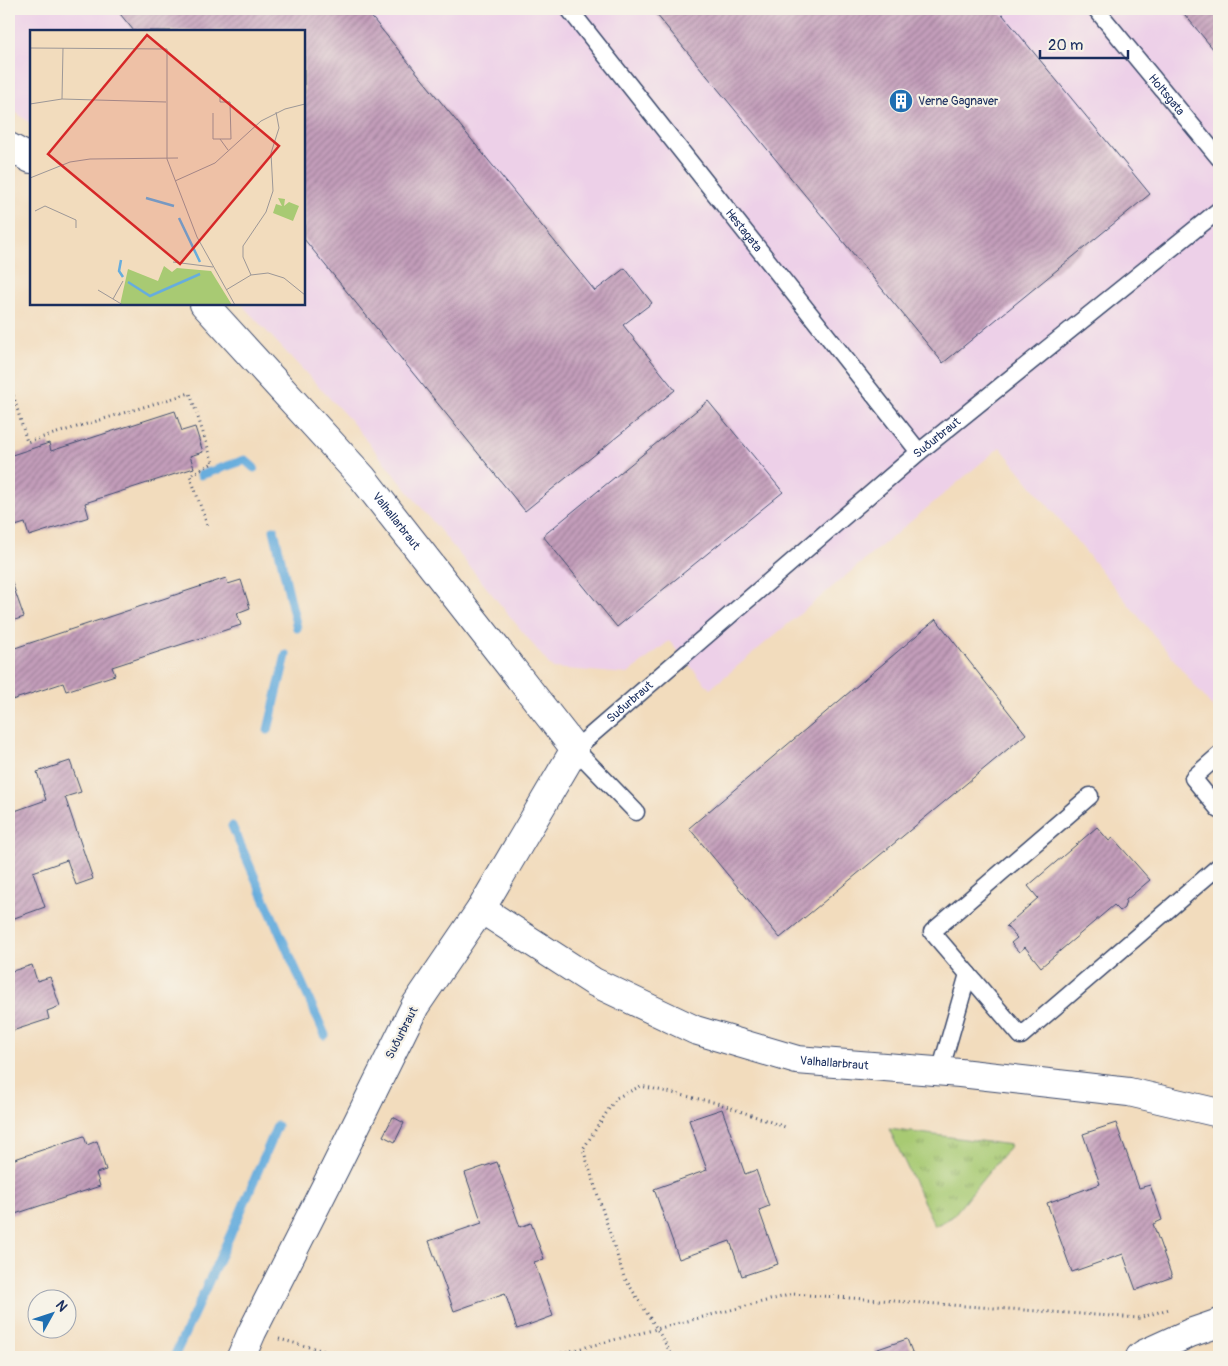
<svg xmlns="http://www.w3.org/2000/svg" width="1228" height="1366" font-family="Pangolin,sans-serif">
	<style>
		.built { fill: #edd0e8 }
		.park { fill: url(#park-tufts); stroke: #627c68 }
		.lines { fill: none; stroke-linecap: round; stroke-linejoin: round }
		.stream { stroke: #67addd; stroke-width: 9 }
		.building { fill: url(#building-hatch) }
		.lane-casing { stroke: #3b496c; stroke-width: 19 }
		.street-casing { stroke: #3b496c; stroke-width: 30 }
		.secondary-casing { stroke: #3b496c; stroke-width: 30 }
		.path { stroke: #3b496c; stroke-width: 3; stroke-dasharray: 1 4; stroke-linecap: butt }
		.lane { stroke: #fff; stroke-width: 16 }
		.street { stroke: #fff; stroke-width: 28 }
		.secondary { stroke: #fff; stroke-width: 28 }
		.labels { text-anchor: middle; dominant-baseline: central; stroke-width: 4.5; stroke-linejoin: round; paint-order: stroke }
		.street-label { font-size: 12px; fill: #1b2f5e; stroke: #f7f3e8 }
		.poi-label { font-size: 12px; fill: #1b2f5e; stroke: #f7f3e8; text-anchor: start }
		.inset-river { fill: none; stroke: #67addd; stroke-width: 2.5 }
		.inset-road { fill: none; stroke: #9c9797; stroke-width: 1 }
		.view { fill: #d62828; fill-opacity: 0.15; stroke: #d62828; stroke-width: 2.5 }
		.inset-edge { fill: none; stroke: #1b2f5e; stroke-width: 2.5 }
	</style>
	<defs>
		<pattern id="park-tufts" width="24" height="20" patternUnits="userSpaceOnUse" patternTransform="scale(1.25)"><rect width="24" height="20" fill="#a8ca73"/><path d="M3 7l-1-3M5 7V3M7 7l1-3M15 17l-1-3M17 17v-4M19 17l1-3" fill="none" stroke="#88a462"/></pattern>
		<pattern id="building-hatch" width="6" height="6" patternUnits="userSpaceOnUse" patternTransform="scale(1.25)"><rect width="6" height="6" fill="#c39dba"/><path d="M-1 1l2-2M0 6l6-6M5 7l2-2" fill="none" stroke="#9e809a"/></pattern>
	</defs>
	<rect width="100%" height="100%" fill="#f7f3e8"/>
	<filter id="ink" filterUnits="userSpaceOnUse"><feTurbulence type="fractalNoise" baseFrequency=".02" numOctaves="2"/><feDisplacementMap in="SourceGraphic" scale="10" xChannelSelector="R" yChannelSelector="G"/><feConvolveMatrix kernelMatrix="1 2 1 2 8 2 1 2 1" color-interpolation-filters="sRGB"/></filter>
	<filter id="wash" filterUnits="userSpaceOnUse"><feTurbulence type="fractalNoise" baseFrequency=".0096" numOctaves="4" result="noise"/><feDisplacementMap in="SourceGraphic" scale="20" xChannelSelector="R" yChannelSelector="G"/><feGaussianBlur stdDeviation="1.12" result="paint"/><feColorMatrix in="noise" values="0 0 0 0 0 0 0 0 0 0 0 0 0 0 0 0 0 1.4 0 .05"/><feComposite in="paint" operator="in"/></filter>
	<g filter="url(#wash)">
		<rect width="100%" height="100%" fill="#f2dcbd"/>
		<!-- built -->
		<path class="built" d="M9 9H1219V715L1000 447 710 689 669 641 628 674 552 668 350 420 241 304H304V31H31V124L9 107Z"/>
		<!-- park -->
		<path class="park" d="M889 1129 1011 1145 952 1217 935 1226Z"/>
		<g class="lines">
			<!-- stream -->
			<path class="stream" d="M201 475 245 460 254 468
				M274 530 297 628
				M268 730 286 655
				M232 826 325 1035
				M174 1357 238 1218 277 1126"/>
		</g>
		<g id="blocks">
			<!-- building -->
			<path class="building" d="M116 9H365L595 291 625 268 652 303 623 325 675 390 525 511 304 239V31H134Z
				M652 9H998L1150 194 943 363Z
				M1180 9H1219V56Z
				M708 401 783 492 617 627 543 536Z
				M175 411 182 431 195 427 203 452 190 456 194 468 85 503 89 517 29 536 25 523 9 528V456L49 443 51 451Z
				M9 574 24 617 9 622Z
				M226 578 228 584 241 580 250 608 237 613 241 625 112 667 115 675 66 691 63 683 9 701V650Z
				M936 619 1026 734 780 938 689 828Z
				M70 761 81 792 65 797 93 879 76 885 67 860 33 872 45 907 9 920V802L12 812 46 800 37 772Z
				M1097 827 1109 841 1113 838 1150 880 1126 900 1124 908 1120 911 1114 905 1041 967 1025 947 1019 952 1011 943 1017 938 1006 926 1038 898 1028 886Z
				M32 965 37 981 50 977 60 1006 47 1011 49 1019 9 1032V972Z
				M722 1109 745 1174 756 1170 769 1206 759 1210 778 1264 742 1276 730 1241 679 1259 654 1189 707 1170 689 1120Z
				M393 1117 404 1123 395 1142 383 1136Z
				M1116 1123 1139 1188 1150 1185 1162 1220 1153 1224 1172 1277 1136 1290 1123 1254 1072 1272 1047 1203 1100 1184 1083 1134Z
				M84 1136 87 1145 97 1141 106 1170 96 1173 100 1186 9 1216V1161Z
				M497 1162 520 1227 531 1223 544 1259 534 1262 553 1316 517 1329 505 1293 454 1311 429 1241 482 1223 465 1173Z
				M907 1339 914 1357H877L875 1350Z"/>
		</g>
	</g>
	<g filter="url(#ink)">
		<use href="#blocks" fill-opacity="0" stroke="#3b496c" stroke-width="1"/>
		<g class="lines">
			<!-- lane casing -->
			<g class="lane-casing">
				<g id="lane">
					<path id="s1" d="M569 9 919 452"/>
					<path id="s2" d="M1096 9 1219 158"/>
					<path d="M1219 755 1193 778 1219 810"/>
					<path id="s3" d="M636 812 575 749 919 452 1219 210"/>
					<path d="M968 974 1021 1036 1219 866"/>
					<path d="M940 1072 968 974 932 932 1090 796"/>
				</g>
			</g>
			<!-- street casing -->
			<g class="street-casing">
				<g id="street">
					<path d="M9 147 31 159"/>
					<path id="s4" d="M204 304 362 477 575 749 481 909 415 1006 335 1168 252 1332 241 1357"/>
					<path d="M1140 1357 1144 1354 1190 1333 1219 1323"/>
				</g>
			</g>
			<!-- secondary casing -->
			<g class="secondary-casing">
				<g id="secondary">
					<path id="s5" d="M481 909 594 982 695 1030 797 1060 960 1073 1129 1092 1219 1113"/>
				</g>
			</g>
			<!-- path -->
			<path class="path" d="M9 381 27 442 190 393 213 463 190 475 207 525
				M279 1339 347 1357
				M547 1357 793 1294 1139 1318 1169 1309
				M673 1357 657 1329 624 1277 583 1149 616 1098 641 1086 717 1103 785 1127"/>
			<!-- lane -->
			<use href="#lane" class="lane"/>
			<!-- street -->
			<use href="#street" class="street"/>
			<!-- secondary -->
			<use href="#secondary" class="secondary"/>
		</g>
	</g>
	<!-- icons -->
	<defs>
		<g id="building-disc" transform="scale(1.25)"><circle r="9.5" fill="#1f6fb2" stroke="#f7f3e8"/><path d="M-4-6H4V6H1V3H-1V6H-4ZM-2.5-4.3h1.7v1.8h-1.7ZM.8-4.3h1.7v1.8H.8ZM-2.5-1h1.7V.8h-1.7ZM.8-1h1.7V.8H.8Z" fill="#fff"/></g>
	</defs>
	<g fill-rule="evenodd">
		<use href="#building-disc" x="901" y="101"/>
	</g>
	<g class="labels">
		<!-- street labels -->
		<g class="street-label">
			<text stroke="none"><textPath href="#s2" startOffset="111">Holtsgata</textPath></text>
			<text stroke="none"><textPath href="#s1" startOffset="282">Hestagata</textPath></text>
			<text stroke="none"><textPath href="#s3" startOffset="565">Suðurbraut</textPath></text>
			<text stroke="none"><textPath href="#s4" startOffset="290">Valhallarbraut</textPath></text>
			<text stroke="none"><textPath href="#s3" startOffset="160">Suðurbraut</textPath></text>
			<text transform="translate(402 1033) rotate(-63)">Suðurbraut</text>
			<text stroke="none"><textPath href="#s5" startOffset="390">Valhallarbraut</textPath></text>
		</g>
		<!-- poi labels -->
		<g class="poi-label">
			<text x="918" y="101">Verne Gagnaver</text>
		</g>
	</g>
	<!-- overview -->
	<g transform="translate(30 30)">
		<rect width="275" height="275" fill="#f2dcbd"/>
		<path d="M134 236 142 242 147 238 181 241 202 275H90L98 239 128 251Z" fill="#a8ca73"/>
		<path d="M248 168 255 169 254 176 259 172 269 176 263 191 243 183 246 174 252 176Z" fill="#a8ca73"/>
		<path class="inset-river" d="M116 168 144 176M149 188 170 232M91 230 89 241 93 247M98 252 120 266 170 244"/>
		<path class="inset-road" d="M0 18 137 19V129L167 207 205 275M190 64V72H200L201 109H190M32 69 33 18M0 74 32 69 136 72M183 83V109H190L198 120M0 148 40 132 60 129 148 128M145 151 185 133 231 91 255 79 275 74M5 181 15 176 46 190V198M143 232 183 237M221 245 213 227V216L236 182 243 161 241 123 249 98 246 82M68 260 93 275M196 260 221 245 238 243 254 248 275 265M83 269 93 251"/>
		<path class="view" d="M117 5 249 116 150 234 18 124Z"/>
		<rect width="275" height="275" class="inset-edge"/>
	</g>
	<!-- margin -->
	<rect width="1228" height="1366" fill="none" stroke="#f7f3e8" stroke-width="30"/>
	<!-- north arrow -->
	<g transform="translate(52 1314) rotate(50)"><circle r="24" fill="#f7f3e8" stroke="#9fa5b1"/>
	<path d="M0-4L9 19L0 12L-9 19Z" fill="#1f6fb2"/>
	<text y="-8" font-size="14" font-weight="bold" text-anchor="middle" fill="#1b2f5e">N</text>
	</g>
	<!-- scale -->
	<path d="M1040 50v8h88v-8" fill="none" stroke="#1b2f5e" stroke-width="2.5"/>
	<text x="1048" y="50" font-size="15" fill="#1b2f5e" stroke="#f7f3e8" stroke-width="4" paint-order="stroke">20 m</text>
</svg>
